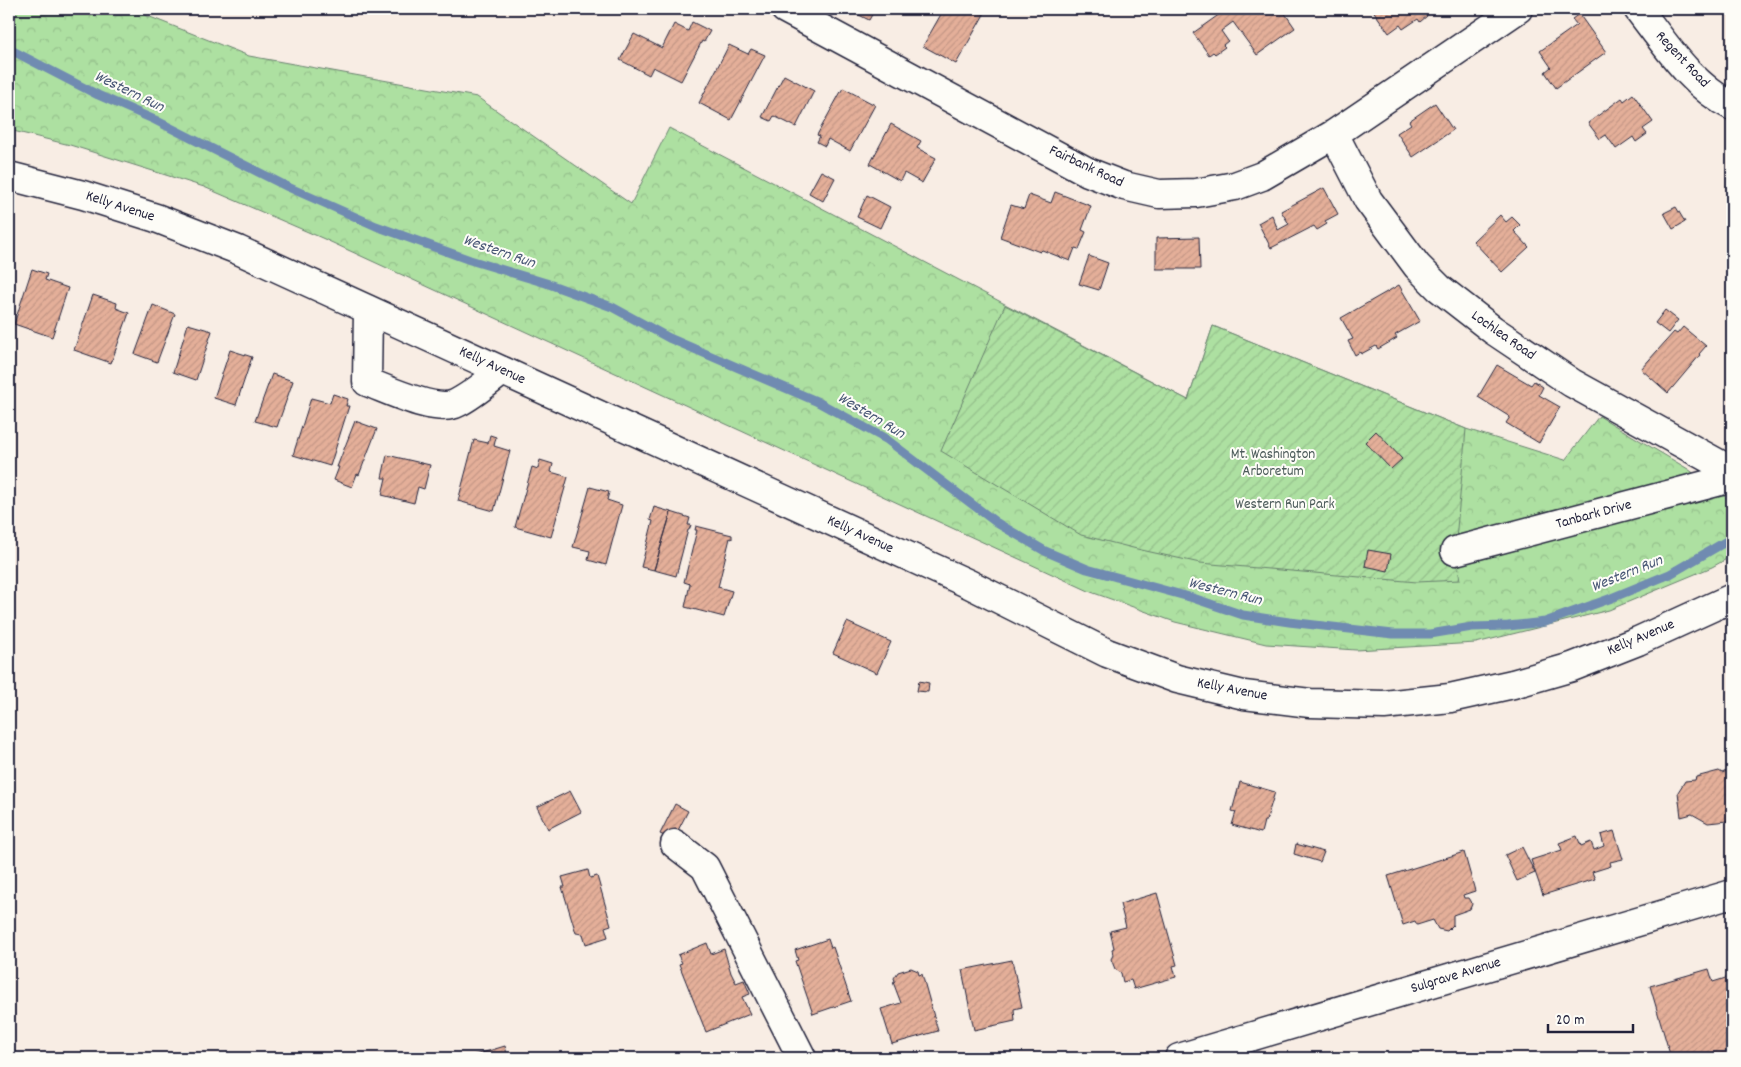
<svg xmlns="http://www.w3.org/2000/svg" width="1741" height="1067" font-family="Dekko,sans-serif">
	<style>
		.park { fill: url(#park-crowns); stroke: #68816e }
		.garden { fill: url(#garden-furrows); stroke: #68816e }
		.lines { fill: none; stroke-linecap: round; stroke-linejoin: round }
		.stream { stroke: #708bb1; stroke-width: 9 }
		.building { fill: url(#building-hatch); stroke: #22223b }
		.minor-casing { stroke: #22223b; stroke-width: 31 }
		.major-casing { stroke: #22223b; stroke-width: 31 }
		.minor { stroke: #fdfcf7; stroke-width: 28 }
		.major { stroke: #fdfcf7; stroke-width: 28 }
		.labels { text-anchor: middle; dominant-baseline: central; stroke-width: 4; stroke-linejoin: round; paint-order: stroke }
		.street-label { font-size: 15px; fill: #22223b; stroke: #fdfcf7 }
		.park-label { font-size: 15px; fill: #4c5b5a; stroke: #fdfcf7 }
		.water-label { font-size: 16px; font-style: italic; fill: #495776; stroke: #fdfcf7 }
	</style>
	<defs>
		<pattern id="park-crowns" width="20" height="18" patternUnits="userSpaceOnUse" patternTransform="scale(1.25)"><rect width="20" height="18" fill="#ade0a1"/><path d="M2 6a3 3 0 1 1 6 0M12 15a3 3 0 1 1 6 0" fill="none" stroke="#95c08c"/></pattern>
		<pattern id="garden-furrows" width="10" height="10" patternUnits="userSpaceOnUse" patternTransform="scale(1.25)"><rect width="10" height="10" fill="#ade0a1"/><path d="M-1 1l2-2M0 10L10 0M9 11l2-2" fill="none" stroke="#95c08c"/></pattern>
		<pattern id="building-hatch" width="6" height="6" patternUnits="userSpaceOnUse" patternTransform="scale(1.25)"><rect width="6" height="6" fill="#e4af99"/><path d="M-1 1l2-2M0 6l6-6M5 7l2-2" fill="none" stroke="#c39685"/></pattern>
	</defs>
	<rect width="100%" height="100%" fill="#f8ede4"/>
	<filter id="ink" filterUnits="userSpaceOnUse"><feTurbulence type="fractalNoise" baseFrequency=".02" numOctaves="2"/><feDisplacementMap in="SourceGraphic" scale="10" xChannelSelector="R" yChannelSelector="G"/><feConvolveMatrix kernelMatrix="1 2 1 2 8 2 1 2 1" color-interpolation-filters="sRGB"/></filter>
	<g filter="url(#ink)">
		<!-- park -->
		<path class="park" d="M9 9H130L249 56 477 97 631 204 669 128 1188 400 1213 326 1466 429 1565 460 1599 416 1688 469 1732 502V556L1712 567 1609 610 1476 643 1356 650 1266 644 1175 622 1091 592 322 238 204 187 70 145 9 130Z"/>
		<!-- garden -->
		<path class="garden" d="M1005 305 1188 400 1213 326 1466 429 1455 551 1460 580 1417 582 1200 563 1137 549 1081 535 941 451Z"/>
		<g class="lines">
			<!-- stream -->
			<path class="stream" d="M9 49 98 95 155 120 288 187 376 226 470 260 546 283 612 307 669 338 816 401 886 439 997 523 1045 551 1087 569 1193 598 1243 615 1289 622 1393 634H1430L1472 627 1508 626 1545 622 1609 599 1670 574 1732 538"/>
		</g>
		<!-- building -->
		<path class="building" d="M847 9H875L869 20Z
			M944 9H987L956 64 923 46Z
			M1227 9H1282L1295 28 1257 55 1233 22 1221 31 1228 41 1223 45 1225 47 1215 54 1213 52 1209 55 1193 33Z
			M1372 9H1431L1425 13 1427 16 1420 22 1418 19 1403 29 1400 25 1389 33Z
			M1579 14 1606 52 1556 88 1545 72 1551 67 1540 51 1577 25 1572 19Z
			M692 22 710 31 704 42 702 41 681 81 653 67 649 75 620 60 634 34 662 48 674 24 688 31Z
			M729 45 748 54 751 49 765 55 731 120 699 103Z
			M784 75 814 91 796 127 774 116 771 121 762 117Z
			M843 88 875 105 850 151 828 139 825 146 817 142 820 136 817 135Z
			M1633 94 1653 122 1643 129 1647 134 1636 142 1633 137 1616 149 1606 135 1600 139 1588 123 1622 98 1624 101Z
			M1435 103 1453 130 1413 157 1397 133 1411 124 1409 121Z
			M891 124 921 141 917 148 936 158 922 183 904 173 900 181 870 164Z
			M821 171 835 178 823 201 809 193Z
			M1324 188 1338 214 1325 221 1327 224 1317 230 1314 226 1271 248 1258 223 1272 215 1278 230 1289 224 1281 211Z
			M1055 192 1091 206 1082 230 1086 232 1079 249 1075 248 1070 261 1042 250 1040 252 1000 237 1011 205 1024 209 1029 195 1051 203Z
			M867 195 890 207 880 228 857 217Z
			M1676 207 1685 222 1673 229 1664 213Z
			M1500 215 1506 222 1512 217 1520 225 1514 231 1529 247 1502 272 1473 241Z
			M1199 237 1200 269H1156V238Z
			M1089 256 1108 263 1099 290 1079 284Z
			M32 269 47 274 45 280 68 288 52 337 14 324Z
			M1399 285 1420 321 1395 335 1397 338 1378 349 1376 346 1361 354 1360 352 1355 355 1348 341 1353 339 1341 318Z
			M93 295 117 303 116 308 129 313 111 363 74 350Z
			M153 305 175 314 157 362 135 354Z
			M1665 310 1678 320 1668 333 1655 323Z
			M188 324 212 331 196 380 173 372Z
			M1683 327 1706 346 1699 354 1700 355 1668 393 1641 369 1674 332 1677 334Z
			M230 350 252 357 236 405 214 398Z
			M1497 365 1531 385 1534 381 1543 387 1539 395 1560 407 1539 443 1506 423 1510 417 1478 397Z
			M272 374 293 381 277 427 255 421Z
			M333 394 348 399 346 406H349L330 466 293 455 311 398 330 403Z
			M355 421 377 429 359 475 357 474 352 487 334 480 339 467H337Z
			M1376 431 1402 459 1391 469 1365 442Z
			M490 435 496 437 494 446 510 451 494 511 458 501 474 440 488 443Z
			M387 455 430 465 424 489 418 487 414 503 382 495 386 478H382Z
			M540 460 553 464 551 472 568 477 551 537 515 527 532 467 538 469Z
			M590 487 609 492 607 500 622 505 606 565 588 560 590 551 573 547Z
			M654 507 671 512 654 570 641 567 653 521 650 520Z
			M671 512 690 518 688 525H691L689 530H688L676 576 654 570Z
			M696 526 732 535V539L730 538 718 587 732 591 724 617 685 607 690 584 684 582 697 530H695Z
			M1368 550 1391 554 1388 571 1365 566Z
			M847 622 891 642 877 673 833 653Z
			M919 681 929 683 928 692 917 691Z
			M1729 770 1732 772V819L1728 818 1727 821 1708 823 1692 814 1681 817 1678 792 1685 781 1695 780 1696 777 1719 771 1722 773Z
			M1240 782 1275 792 1266 821H1264L1261 833 1232 825 1236 812 1232 811Z
			M570 791 581 812 548 829 537 807Z
			M675 804 688 811 673 840 660 834Z
			M1614 831 1623 859 1610 862 1611 866 1592 872 1595 879 1543 895 1531 860 1562 850 1559 843 1577 836 1581 846 1591 842 1594 850 1604 846 1601 835Z
			M1296 844 1324 852 1320 862 1294 854Z
			M1522 847 1535 873 1517 881 1505 855Z
			M1464 852 1475 891 1463 895 1464 898H1469L1471 901 1472 904 1470 909 1453 915V925L1447 931 1438 929 1433 920 1417 925 1415 921 1403 925 1388 876Z
			M588 870 590 878 597 876 611 925 605 927 608 937 586 944 583 934 576 933 562 887H565L562 877Z
			M1157 893 1177 965 1173 966 1176 977 1134 989 1131 980 1123 982 1121 973 1115 969 1111 959 1113 955 1112 949 1114 948 1110 931 1126 927 1120 904Z
			M828 939 831 948 833 947 851 1001 813 1014 795 961 798 960 795 950Z
			M707 943 711 954 724 949 731 973 736 983 744 980 750 994 742 997 750 1014 706 1032 679 964 682 963 678 955Z
			M1012 960 1022 1007 1014 1009 1015 1021 974 1030 962 970Z
			M911 968 918 971 919 975 922 974 938 1031 892 1044 881 1009 901 1003 893 982 895 981 894 978 898 972Z
			M1709 969 1713 982 1732 976V1058H1671L1650 986Z
			M505 1046 508 1058H465Z"/>
		<g class="lines">
			<!-- minor casing -->
			<g class="minor-casing">
				<path id="minor" d="M785 9 1088 172 1124 186 1159 194 1196 193 1235 186 1262 176 1334 134 1518 9
					M1638 9C1665 44 1692 86 1732 106
					M1334 134 1368 200 1417 266 1439 288 1493 330 1572 383 1732 471
					M368 310 367 382C389 390 437 414 457 403 473 395 488 382 502 371
					M1455 551 1732 478
					M675 844 705 867 802 1058
					M1179 1058 1732 894"/>
			</g>
			<!-- major casing -->
			<g class="major-casing">
				<path id="major" d="M9 176 83 195 156 218 238 250 969 584 1107 653 1177 679 1244 695 1310 703 1384 705 1450 698 1513 684 1572 667 1638 641 1732 598"/>
			</g>
			<!-- minor -->
			<use href="#minor" class="minor"/>
			<!-- major -->
			<use href="#major" class="major"/>
		</g>
	</g>
	<g class="labels">
		<!-- street labels -->
		<g class="street-label">
			<text transform="translate(1682 60) rotate(47)">Regent Road</text>
			<text transform="translate(1086 167) rotate(25)">Fairbank Road</text>
			<text transform="translate(120 207) rotate(18)">Kelly Avenue</text>
			<text transform="translate(1503 336) rotate(35)">Lochlea Road</text>
			<text transform="translate(492 366) rotate(25)">Kelly Avenue</text>
			<text transform="translate(1594 515) rotate(-15)">Tanbark Drive</text>
			<text transform="translate(860 535) rotate(25)">Kelly Avenue</text>
			<text transform="translate(1641 638) rotate(-23)">Kelly Avenue</text>
			<text transform="translate(1232 690) rotate(11)">Kelly Avenue</text>
			<text transform="translate(1456 976) rotate(-17)">Sulgrave Avenue</text>
		</g>
		<!-- park labels -->
		<g class="park-label">
			<text x="1273" y="455">Mt. Washington<tspan x="1273" dy="17">Arboretum</tspan></text>
			<text x="1285" y="505">Western Run Park</text>
		</g>
		<!-- water labels -->
		<g class="water-label">
			<text transform="translate(129 92) rotate(26)">Western Run</text>
			<text transform="translate(499 252) rotate(19)">Western Run</text>
			<text transform="translate(871 416) rotate(31)">Western Run</text>
			<text transform="translate(1627 574) rotate(-22)">Western Run</text>
			<text transform="translate(1225 592) rotate(14)">Western Run</text>
		</g>
	</g>
	<!-- margin -->
	<rect width="1741" height="1067" fill="none" stroke="#fdfcf7" stroke-width="30"/>
	<rect x="15" y="15" width="1711" height="1037" fill="none" stroke="#22223b" stroke-width="2" filter="url(#ink)"/>
	<!-- scale -->
	<path d="M1548 1024v8h85v-8" fill="none" stroke="#22223b" stroke-width="2.5"/>
	<text x="1556" y="1024" font-size="15" fill="#22223b" stroke="#fdfcf7" stroke-width="4" paint-order="stroke">20 m</text>
</svg>
